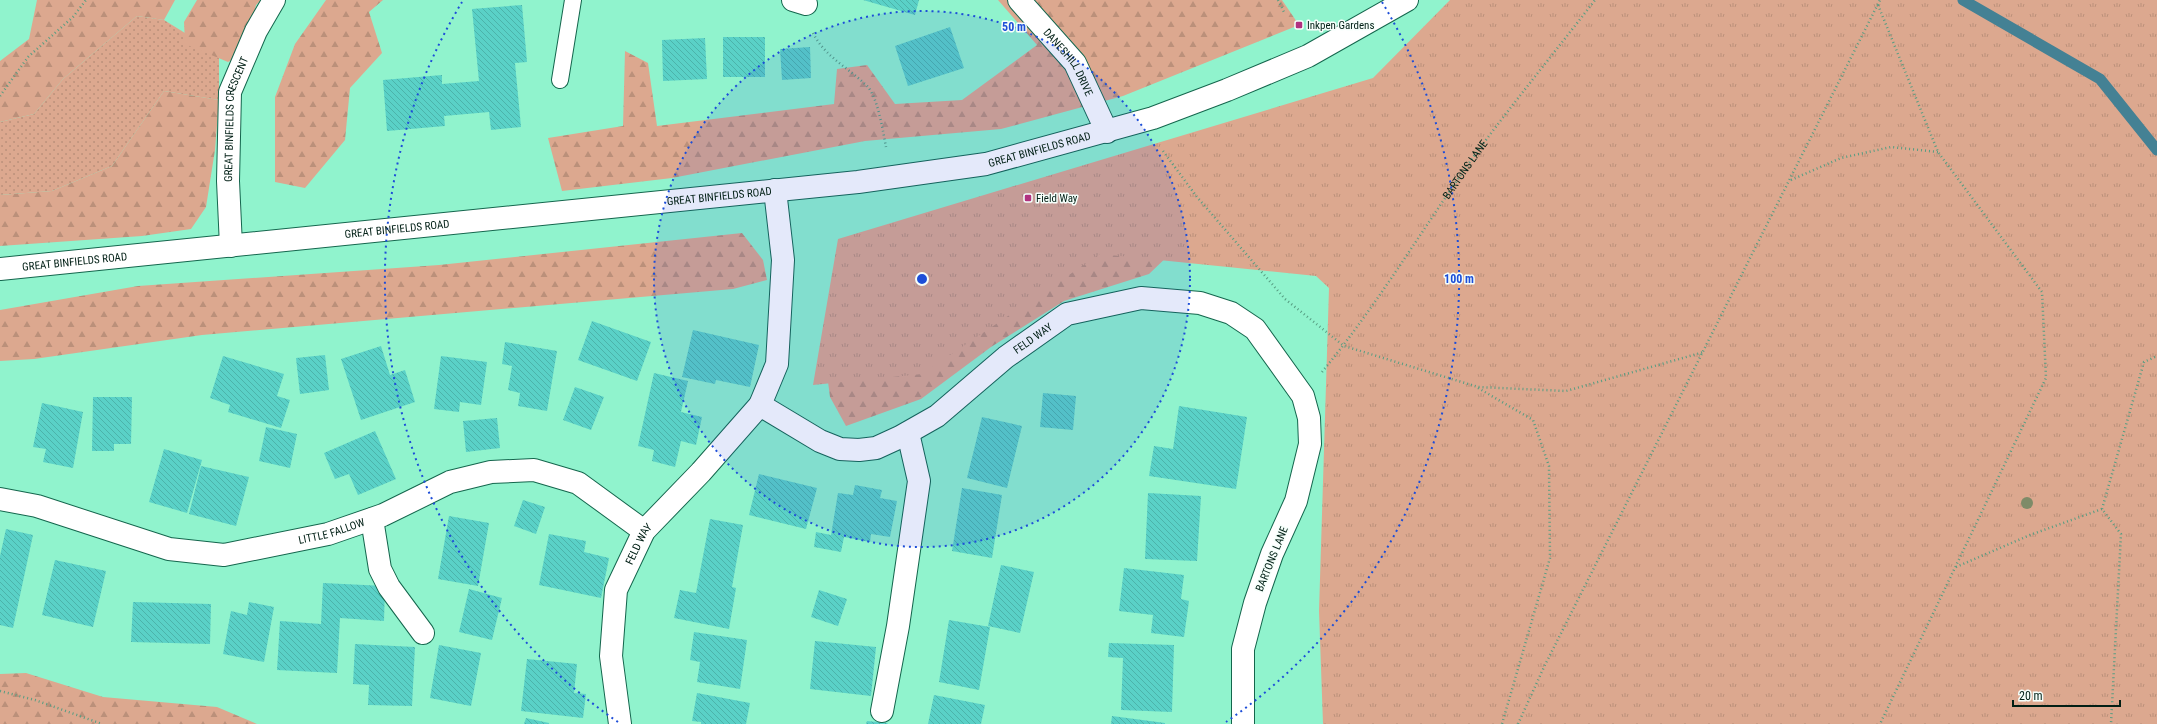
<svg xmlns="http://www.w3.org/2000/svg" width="2157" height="724" font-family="'Roboto Condensed',sans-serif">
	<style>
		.grass { fill: url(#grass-dots) }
		.forest { fill: url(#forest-firs) }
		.park { fill: url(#park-tufts) }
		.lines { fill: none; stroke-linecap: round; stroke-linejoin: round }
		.stream { stroke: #448194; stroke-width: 11 }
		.building { fill: url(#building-back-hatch) }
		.service-casing { stroke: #14664d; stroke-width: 18 }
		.minor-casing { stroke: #14664d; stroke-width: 24 }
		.tertiary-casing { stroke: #14664d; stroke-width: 24 }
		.path { stroke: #569d82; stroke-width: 2.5; stroke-dasharray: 1 3; stroke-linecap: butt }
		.service { stroke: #fff; stroke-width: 16 }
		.minor { stroke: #fff; stroke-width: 22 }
		.tertiary { stroke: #fff; stroke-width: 22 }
		.tree { fill: #7e8b68 }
		.ring { fill: none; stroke: #1d4ed8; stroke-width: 2; stroke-dasharray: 2 4 }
		.poi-dot { fill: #b13280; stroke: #f6fffb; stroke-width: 1.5 }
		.labels { text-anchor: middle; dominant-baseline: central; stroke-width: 3; stroke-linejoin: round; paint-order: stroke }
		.poi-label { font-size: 11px; fill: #011f15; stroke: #f6fffb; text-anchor: start }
		.street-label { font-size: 11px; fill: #011f15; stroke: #f6fffb }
		.centre { fill: #1d4ed8; stroke: #f6fffb; stroke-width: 2 }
		.ring-label { font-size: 12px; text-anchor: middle; font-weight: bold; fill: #1d4ed8; stroke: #f6fffb; stroke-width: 3; stroke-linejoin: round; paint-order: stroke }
	</style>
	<defs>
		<pattern id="grass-dots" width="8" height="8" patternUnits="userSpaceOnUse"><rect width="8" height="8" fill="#dca88f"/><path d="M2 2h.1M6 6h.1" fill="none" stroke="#bb907a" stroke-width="1.8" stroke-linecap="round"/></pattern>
		<pattern id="forest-firs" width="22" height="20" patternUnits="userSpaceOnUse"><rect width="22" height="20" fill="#dca88f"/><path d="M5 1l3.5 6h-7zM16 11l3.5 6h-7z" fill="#bb907a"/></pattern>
		<pattern id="park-tufts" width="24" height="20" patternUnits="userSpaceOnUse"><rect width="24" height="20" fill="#dca88f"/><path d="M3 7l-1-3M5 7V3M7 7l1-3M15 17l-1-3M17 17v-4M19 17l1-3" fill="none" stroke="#bb907a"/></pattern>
		<pattern id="building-back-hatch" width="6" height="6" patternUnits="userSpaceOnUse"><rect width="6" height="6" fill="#5ad1c7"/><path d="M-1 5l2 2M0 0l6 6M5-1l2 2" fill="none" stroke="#4cb3aa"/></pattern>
	</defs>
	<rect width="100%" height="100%" fill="#90f3cd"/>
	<!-- grass -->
	<path class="grass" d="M137 16 164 20 219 54V100L164 91 112 166 52 191 0 195V122L34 114 63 79Z"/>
	<!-- forest -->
	<path class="forest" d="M37 0H175L164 20 137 16 63 79 34 114 0 122V61L29 39Z
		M197 0H261L256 5 247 52 228 62 185 44 184 22Z
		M326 0H383L369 12 382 53 350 88 345 140 305 188 275 182V97L295 44Z
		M998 0H1282L1299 25 1123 96 1001 129 865 141 672 178 562 191 548 138 623 126 625 51 648 63 657 126 834 104 837 69 867 65 895 104 962 100 1037 45Z
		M164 91 219 100 215 150 206 207 191 229 142 236 0 246V195L52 191 112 166Z
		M742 233 763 260 767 280 733 289 202 335 34 359 0 361V310L138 286 439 265Z
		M1079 249 1172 252 1149 274 1064 301 991 347 921 399 846 426 830 397 827 374Z
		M26 673 103 697 217 707 257 724H0V674Z"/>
	<!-- park -->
	<path class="park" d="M1450 0H2157V724H1323L1319 611 1329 288 1316 276 1100 254 922 374 813 385 838 239 1373 78Z"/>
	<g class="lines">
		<!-- stream -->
		<path class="stream" d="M1963 0 2100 79 2157 150"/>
	</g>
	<!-- building -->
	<path class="building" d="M863 0H919L915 15Z
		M522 5 527 62 515 63 521 127 491 130 489 112 444 116 445 126 387 131 383 80 442 75V84L479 81 472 9Z
		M950 27 964 68 908 86 895 46Z
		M723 37H765V77H723Z
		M705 38 707 79 663 81 662 40Z
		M810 47 811 78 782 80 780 49Z
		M592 321 651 342 637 381 578 360Z
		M693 330 759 345 750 387 716 380 715 384 682 377Z
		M505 342 557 351 547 411 518 406 520 393 508 390 512 366 502 364Z
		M381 346 390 375 405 370 415 402 361 420 341 359Z
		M325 355 329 390 300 394 296 358Z
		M223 356 284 374 277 396 290 400 281 428 228 412 230 405 210 398Z
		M441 356 487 362 481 405 460 402 459 412 434 409Z
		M654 373 688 381 681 412 702 417 696 445 681 441 675 467 652 461 654 450 638 446Z
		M575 387 604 397 591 430 563 420Z
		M1043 393 1076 396 1073 430 1040 427Z
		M93 397H132L131 444H114V451H92Z
		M42 403 83 412 73 468 43 462 46 449 33 447Z
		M1179 406 1247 417 1236 489 1149 476 1154 446 1173 449Z
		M982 417 1022 426 1007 488 967 478Z
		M497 418 500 448 466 452 463 421Z
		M266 427 297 434 290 468 259 461Z
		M375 431 396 479 358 495 349 474 335 479 324 453Z
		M164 449 202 460 187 513 149 502Z
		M201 466 249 477 236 526 189 514Z
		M759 474 817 488 806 529 749 515Z
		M855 485 882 490 880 498 897 501 890 537 871 534 870 542 844 537 841 552 814 547 816 532 831 535 838 493 853 495Z
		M962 488 1002 495 992 558 952 551Z
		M1148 493 1201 496 1197 561 1145 559Z
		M523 500 545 507 536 534 514 526Z
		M449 516 489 523 478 586 438 579Z
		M710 519 743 525 732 587 736 588 729 629 674 618 680 590 696 593Z
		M6 529 33 535 13 628 0 625V556Z
		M549 534 586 541 584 552 609 558 601 598 539 585Z
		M55 560 106 571 93 627 42 615Z
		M1001 565 1034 572 1020 633 988 626Z
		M1124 568 1184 575 1181 599 1189 601 1184 637 1151 633 1153 615 1119 611Z
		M323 583 385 586 384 621 340 618 337 673 277 670 280 621 321 624Z
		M469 589 502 598 492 640 459 632Z
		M819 590 847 599 838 626 811 617Z
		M133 602 211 604 210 644 131 642Z
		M249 602 274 607 264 662 223 654 231 611 247 615Z
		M949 620 990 627 979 690 939 682Z
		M694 632 747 640 740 689 697 682 700 662 690 660Z
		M815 641 876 647 871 696 810 689Z
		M1109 643 1174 645 1172 712 1121 710 1123 658 1108 657Z
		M355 644 415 647 412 706 368 705 369 685 353 684Z
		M439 645 481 653 471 706 430 698Z
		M527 659 577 664 574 693 586 694 583 718 521 711Z
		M697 693 750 703 746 724H701V722L692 721Z
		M934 695 985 705 981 724H928Z
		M1112 716 1165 723V724H1111Z
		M526 718 549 723V724H524Z
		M867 721 888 723 887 724H866Z"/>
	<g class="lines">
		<!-- service casing -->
		<g class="service-casing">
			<path id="service" d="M560 80 573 0"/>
		</g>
		<!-- minor casing -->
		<g class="minor-casing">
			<g id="minor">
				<path d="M793 0 806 4"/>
				<path id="s2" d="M1019 0 1075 63 1107 132"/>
				<path id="s3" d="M231 246 228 181 230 92 256 31 274 0"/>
				<path id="s4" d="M760 405 820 441 840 449 859 450 876 448 900 437 937 416 1006 357 1067 314 1141 298 1200 303 1231 313 1255 329 1303 396 1309 418 1310 444 1296 501 1272 554 1255 603 1243 649V724"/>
				<path id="s5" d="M0 499 37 506 169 549 224 555 328 534 383 515 450 482 491 472 534 470 578 483 644 531"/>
				<path d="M372 519 380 569 389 587 423 633"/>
				<path d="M882 711 898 626 919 481 908 433"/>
				<path id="s6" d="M620 724 611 656 616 590 644 531 701 472 760 405 777 364 783 260 775 190"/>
			</g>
		</g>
		<!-- tertiary casing -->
		<g class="tertiary-casing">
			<g id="tertiary">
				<path id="s7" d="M0 269 858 182 986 164 1153 118 1227 90 1308 56 1407 0"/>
			</g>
		</g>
		<!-- path -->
		<g class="path">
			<path d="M1278 0 1285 14"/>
			<path d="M1878 5 1938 152 2042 292 2046 378 1880 724"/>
			<path d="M813 33C825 57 849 68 867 86 878 97 883 132 886 147"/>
			<path d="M0 96 28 57 73 17 86 0"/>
			<path d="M1163 151 1197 197 1285 299 1344 346 1478 387 1566 391 1704 352"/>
			<path d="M1791 180 1841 158 1891 147 1938 152"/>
			<path id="s1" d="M1322 372C1378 304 1423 228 1474 156 1513 103 1555 52 1595 0"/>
			<path d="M1478 388 1533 420 1549 466 1550 558 1502 724"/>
			<path d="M2102 509 2144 362 2157 356"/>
			<path d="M1956 567 2030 535 2102 509 2121 534 2111 724"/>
			<path d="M0 691 35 700 102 724"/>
			<path d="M1518 724 1544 667 1880 0"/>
		</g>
		<!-- service -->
		<use href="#service" class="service"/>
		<!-- minor -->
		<use href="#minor" class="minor"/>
		<!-- tertiary -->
		<use href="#tertiary" class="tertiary"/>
	</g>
	<!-- trees -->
	<circle class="tree" cx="2027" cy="503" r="6"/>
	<!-- distance rings -->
	<circle cx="922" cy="279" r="268" fill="#1d4ed8" fill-opacity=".12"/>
	<g class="ring">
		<circle cx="922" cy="279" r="268"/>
		<path d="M618 722A537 537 0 0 1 462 2M1382 2A537 537 0 0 1 1226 722"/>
	</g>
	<!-- markers -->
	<g class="poi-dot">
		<rect x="1295" y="21" width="8" height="8" rx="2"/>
		<rect x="1024" y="194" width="8" height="8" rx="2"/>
	</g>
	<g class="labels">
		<!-- poi labels -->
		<g class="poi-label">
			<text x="1307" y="25">Inkpen Gardens</text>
			<text x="1036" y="198">Field Way</text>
		</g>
		<!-- street labels -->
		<g class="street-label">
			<text stroke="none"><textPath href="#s2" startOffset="80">DANESHILL DRIVE</textPath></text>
			<text stroke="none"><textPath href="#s3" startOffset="128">GREAT BINFIELDS CRESCENT</textPath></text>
			<text stroke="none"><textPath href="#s7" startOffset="1047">GREAT BINFIELDS ROAD</textPath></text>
			<text stroke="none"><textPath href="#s1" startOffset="248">BARTONS LANE</textPath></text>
			<text stroke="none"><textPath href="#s7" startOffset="723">GREAT BINFIELDS ROAD</textPath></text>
			<text stroke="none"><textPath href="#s7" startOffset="399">GREAT BINFIELDS ROAD</textPath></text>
			<text stroke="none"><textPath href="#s7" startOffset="75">GREAT BINFIELDS ROAD</textPath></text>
			<text stroke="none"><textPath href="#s4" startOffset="320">FELD WAY</textPath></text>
			<text stroke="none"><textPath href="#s5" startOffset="342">LITTLE FALLOW</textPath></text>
			<text stroke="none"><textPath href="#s6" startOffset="186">FELD WAY</textPath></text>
			<text transform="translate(1272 559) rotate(-68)">BARTONS LANE</text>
		</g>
	</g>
	<circle cx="922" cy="279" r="6" class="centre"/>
	<g class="ring-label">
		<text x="1014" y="31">50 m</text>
		<text x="1459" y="283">100 m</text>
	</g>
	<!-- scale -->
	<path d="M2013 700v6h107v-6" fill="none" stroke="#011f15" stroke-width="2"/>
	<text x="2019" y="700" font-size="12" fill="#011f15" stroke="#f6fffb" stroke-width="3" paint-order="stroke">20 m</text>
</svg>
